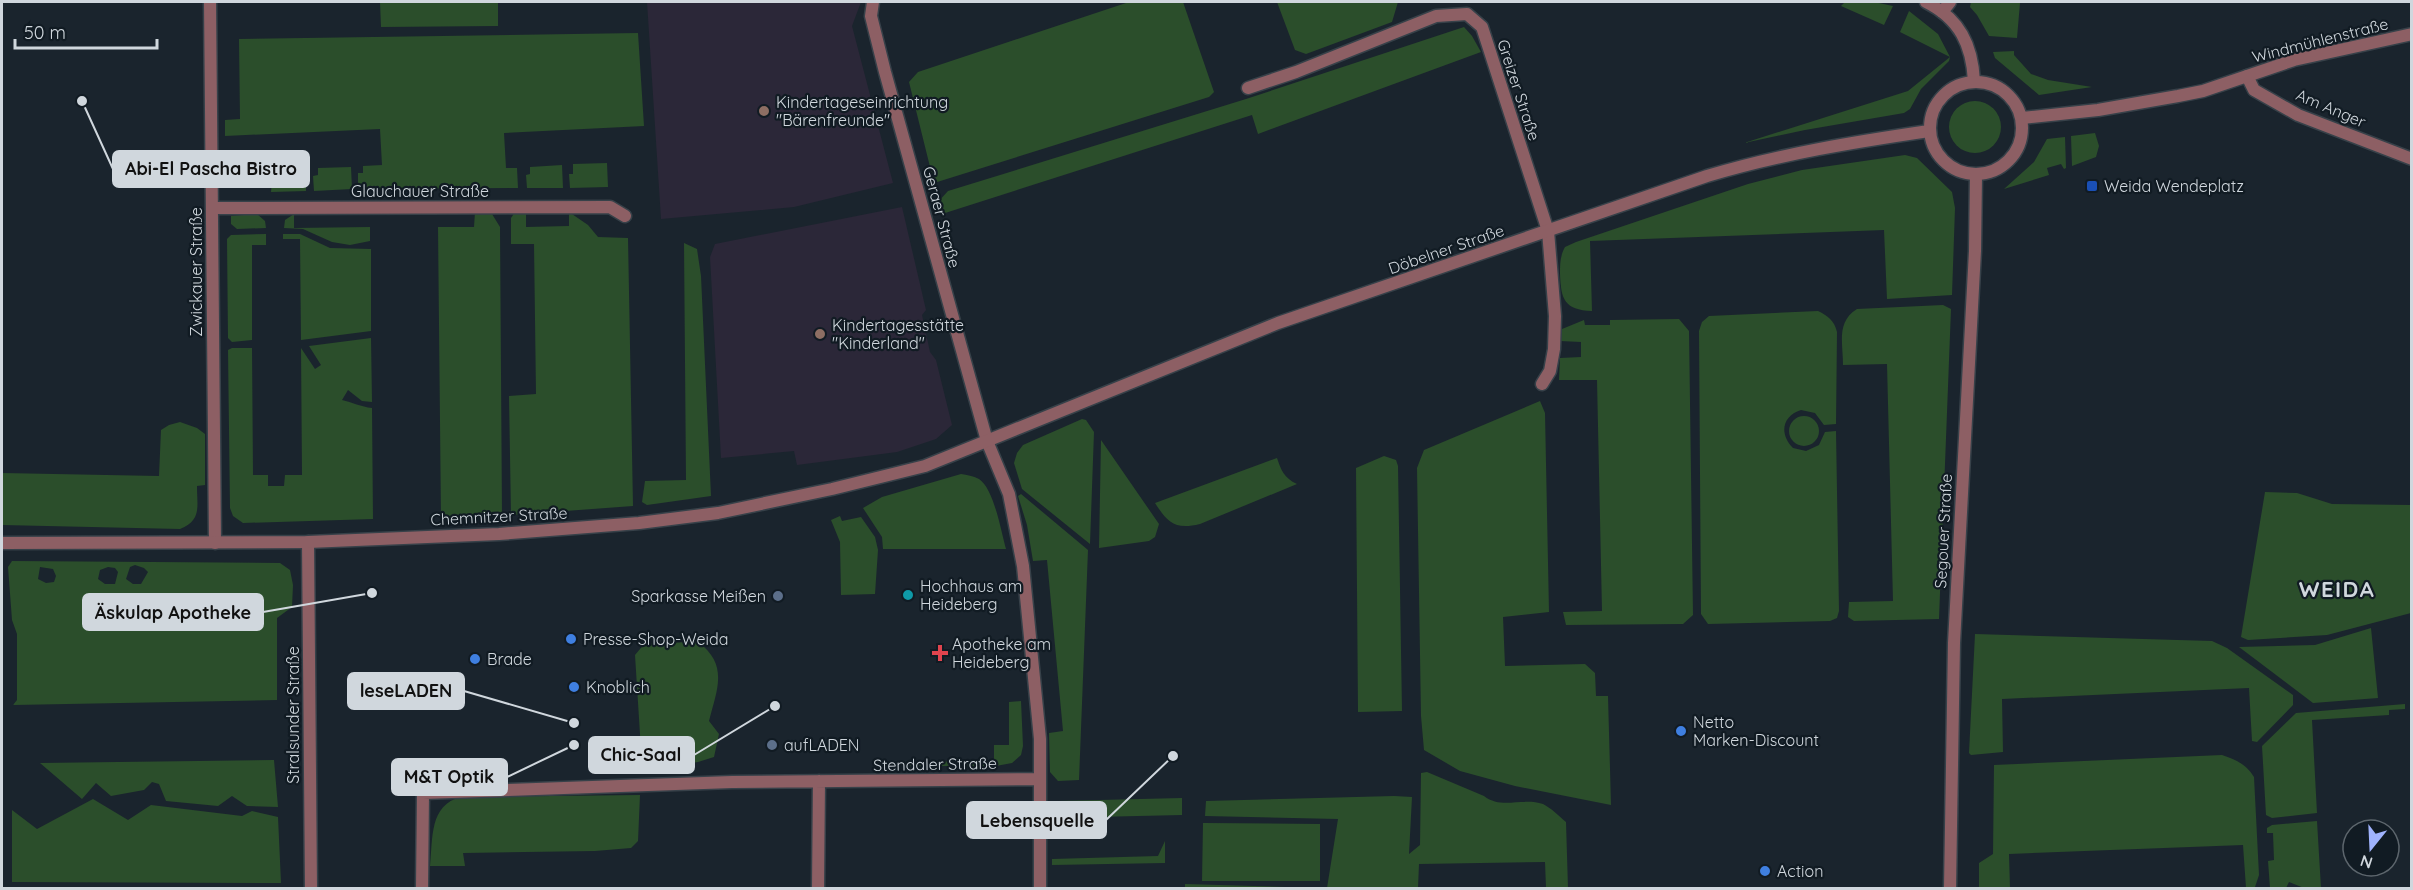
<svg xmlns="http://www.w3.org/2000/svg" width="2413" height="890" font-family="Quicksand,sans-serif">
	<style>
		.education { fill: #2b2738 }
		.green { fill: #2b4e2b; fill-rule: evenodd }
		.lines { fill: none; stroke-linecap: round; stroke-linejoin: round }
		.minor-casing { stroke: #374149; stroke-width: 15 }
		.tertiary-casing { stroke: #374149; stroke-width: 15 }
		.minor { stroke: #8d5f64; stroke-width: 12 }
		.tertiary { stroke: #8d5f64; stroke-width: 12 }
		.education-dot { fill: #8d6e63; stroke: #111b23; stroke-width: 2 }
		.transit-dot { fill: #1a4fb4; stroke: #111b23; stroke-width: 2 }
		.culture-dot { fill: #0f9aa8; stroke: #111b23; stroke-width: 2 }
		.service-dot { fill: #5c6f8a; stroke: #111b23; stroke-width: 2 }
		.shop-dot { fill: #3f7fe0; stroke: #111b23; stroke-width: 2 }
		.health-dot { fill: #e0444e; stroke: #111b23; stroke-width: 2 }
		.labels { text-anchor: middle; dominant-baseline: central; stroke-width: 4.5; stroke-linejoin: round; paint-order: stroke }
		.street-label { font-size: 16px; fill: #d0d7dd; stroke: #111b23 }
		.poi-label { font-size: 16px; fill: #d0d7dd; stroke: #111b23; text-anchor: start }
		.district-label { font-size: 22px; font-weight: bold; letter-spacing: 1.5px; fill: #d0d7dd; stroke: #111b23 }
		.leader { fill: none; stroke: #d0d7dd; stroke-width: 2 }
		.callout-dot { fill: #d0d7dd; stroke: #111b23; stroke-width: 2 }
		.callout { fill: #d0d7dd; stroke: #d0d7dd; stroke-width: 2 }
		.callout-label { font-size: 18px; text-anchor: middle; font-weight: bold; fill: #111 }
	</style>
	<rect width="100%" height="100%" fill="#1a242d"/>
	<!-- education -->
	<path class="education" d="M647 2H861L852 26 893 183 794 207 661 219Z
		M902 207 926 310 922 315 930 352 936 360 952 425 936 439 897 452 797 465 794 451 721 458 710 257 715 244Z"/>
	<!-- green -->
	<path class="green" d="M380 2H498V26L381 27Z
		M1129 2H1183L1214 92 1209 97 934 183 909 82 918 72Z
		M1277 2H1398L1392 22 1306 54 1295 50Z
		M1845 2H1874L1893 6 1884 25 1841 6Z
		M1971 2 2020 3 2017 38 1989 36 1977 15 1970 7Z
		M1909 11 1938 34 1950 57 1949 61 1921 89 1910 109 1904 113 1805 130 1744 143 1908 91 1950 57 1900 32Z
		M1464 27 1472 36 1481 52 1258 134 1252 115 942 214 938 202 948 191 1246 99Z
		M638 33 644 126 504 133 506 168H517L518 188 358 189V173H363V166L382 165 380 129 225 136V120L240 119 239 39Z
		M2014 51V55L2031 74 2048 80 2092 87 2039 95 1995 58 1993 52Z
		M1949 127a26 26 0 1 1 52 0a26 26 0 1 1-52 0Z
		M2095 133 2099 146 2096 157 2072 166 2071 136Z
		M2065 137 2066 168 2064 169 2061 164 2047 168 2049 175 2004 189 2034 162 2047 139Z
		M1905 155 1917 158 1952 192 1955 208 1952 295 1887 299 1884 230 1590 241 1592 311C1564 310 1561 299 1560 274 1560 264 1560 256 1565 247L1576 242 1748 184 1802 170Z
		M607 163 608 187 570 188 569 174H573V164Z
		M562 165 563 188H527L526 175 530 174V167Z
		M351 167 352 189 314 191 313 176 318 175V168Z
		M305 169 306 191 271 192 273 170Z
		M475 212 492 214 500 227 502 516 441 518 438 227H474Z
		M515 212H526V227L569 226V212L588 225 598 237 628 238 633 506 511 515 509 396 536 394 534 244H511V218Z
		M257 214 265 221 266 228 237 229 231 224V216Z
		M294 214V228L370 227V241L350 245 332 242 303 229 284 228 285 220Z
		M266 234V245H252V340L232 342 228 338 227 239 231 235Z
		M283 234H300L330 248 371 249V331L301 340 300 239H283Z
		M684 243 697 249 701 276 711 496 647 505 642 502 645 481 686 480Z
		M1943 305 1951 309 1939 619 1854 621 1848 617 1849 602 1893 601 1887 364 1843 365C1843 343 1836 322 1857 309Z
		M1818 311C1828 316 1834 320 1837 332L1836 424 1824 425 1815 413 1801 410C1782 416 1779 434 1793 448L1806 451 1819 445 1825 432 1836 431 1839 611 1837 618 1830 621 1708 624 1701 614 1699 331 1702 322 1709 316Z
		M1679 319 1689 331 1693 615 1683 624 1566 625 1563 612 1602 611 1597 380H1559L1560 358 1581 357V342L1560 341 1562 329 1584 320 1585 325H1610V320Z
		M371 338 372 402 362 401 348 390 342 400C352 402 361 407 372 408L373 519 243 523 233 516 230 508 228 350 232 348H252L253 475H268V486H284L285 475H302L301 348 315 369 321 365 309 346Z
		M1540 401 1545 413 1549 612 1503 617 1505 666 1585 664 1595 673 1596 696H1608L1611 805 1515 786 1460 771 1424 750 1421 716 1417 468 1424 450Z
		M1789 431a15 15 0 1 1 30 0a15 15 0 1 1-30 0Z
		M1082 419 1086 420 1094 432 1090 544 1022 489 1014 463 1017 453 1023 445Z
		M180 422 197 428 205 434V485L197 486C197 507 202 520 180 529L2 525V473L159 476 161 430 169 425Z
		M1101 440 1159 524 1155 537 1149 541 1099 548Z
		M1384 456 1396 460 1398 466 1402 711 1358 712 1356 468Z
		M1277 458C1281 470 1284 478 1297 484L1200 524C1175 530 1168 523 1155 503Z
		M961 474C967 475 973 476 979 479 994 489 1001 531 1006 549H883L882 537 863 508 882 497Z
		M2265 492 2297 493 2332 504 2411 505V613L2327 635 2248 640 2241 637Z
		M1021 494 1088 550 1079 780 1058 781 1050 772 1049 733 1063 731 1047 560 1033 561 1027 525 1018 496Z
		M840 516 842 521 861 517 875 537 878 550 875 594 841 595 840 542 831 520Z
		M12 561 280 563 290 570 293 585 292 607 277 618V700L13 705 17 700V634L12 620 8 567ZM135 565 144 568 148 572 141 584H133L126 579 130 567ZM40 567 53 569 56 576 54 582 46 583 38 579ZM108 567 115 568 118 572 115 584H105L98 579 100 570Z
		M2371 628 2378 698 2313 703 2239 647 2315 645Z
		M1975 634 2212 641 2227 648 2293 695V705L2257 742 2252 741 2249 688 2002 699 2003 752 1971 755 1969 753Z
		M698 642C729 665 717 689 709 721L719 734 714 757 698 762 669 767 655 765 641 750 635 655 645 643Z
		M1021 701 1023 746 1021 755 1012 763 996 766H903V762L994 761V745H1009V702Z
		M2405 704V709L2389 710V715L2312 720 2317 813 2272 818 2266 815 2262 746 2296 713Z
		M2222 755C2236 760 2246 764 2254 777L2259 875 2255 887 2246 888 2243 845 2009 854 2010 888H1979V863L1993 854 1994 765Z
		M274 760 278 807 247 806 232 796 218 806 166 801 159 784 152 782 144 790 111 796 96 783 82 799 40 763Z
		M1427 772 1484 796C1502 810 1522 797 1543 804 1551 808 1559 816 1566 822L1568 888H1546L1545 862 1419 864 1418 888H1327L1338 819 1205 816 1206 801 1394 796 1412 797 1409 854 1420 845 1421 773Z
		M640 795 638 841 631 848 595 851 463 853 465 866H430C433 838 429 805 461 797Z
		M1182 798V815L1051 818 1052 807 1058 801Z
		M93 799 128 820 151 805 242 816 252 811 278 817 281 883 12 882V810L37 829Z
		M2317 821 2321 888H2304L2289 882 2286 888H2270L2268 861 2274 860 2273 833H2267V828L2272 825Z
		M1203 823 1320 824V881H1202Z
		M1165 841V863L1052 865V859L1158 856Z
		M1185 884 1318 888H1185Z"/>
	<g class="lines">
		<!-- minor casing -->
		<g class="minor-casing">
			<path id="minor" d="M210 2 215 543
				M873 2 871 16 885 72 987 441 1009 494 1023 566 1040 739V888
				M1926 2C1960 19 1972 45 1974 81
				M1942 12 1950 2
				M2247 76 2254 90 2298 115 2412 159
				M1248 88 1296 72 1436 16 1467 14 1482 27 1548 231 1555 316 1554 349 1550 371 1542 384
				M212 208 610 207 625 216
				M308 542 311 888
				M422 888 423 793 732 782 1040 779
				M818 888 819 781"/>
		</g>
		<!-- tertiary casing -->
		<g class="tertiary-casing">
			<path id="tertiary" d="M1930 128a46 46 0 1 1 92 0a46 46 0 1 1-92 0Z
				M2022 118 2098 110 2178 96 2203 91 2294 60 2412 34
				M2 543 308 542 499 534 639 523 718 513 832 489 925 466 1278 323 1707 176C1780 154 1854 142 1929 131
				M1950 888 1954 643 1975 251 1976 175"/>
		</g>
		<!-- minor -->
		<use href="#minor" class="minor"/>
		<!-- tertiary -->
		<use href="#tertiary" class="tertiary"/>
	</g>
	<!-- markers -->
	<g class="education-dot">
		<circle cx="764" cy="111" r="6"/>
		<circle cx="820" cy="334" r="6"/>
	</g>
	<rect class="transit-dot" x="2086" y="180" width="12" height="12" rx="3"/>
	<circle class="culture-dot" cx="908" cy="595" r="6"/>
	<g class="service-dot">
		<circle cx="778" cy="596" r="6"/>
		<circle cx="772" cy="745" r="6"/>
	</g>
	<g class="shop-dot">
		<circle cx="571" cy="639" r="6"/>
		<circle cx="475" cy="659" r="6"/>
		<circle cx="574" cy="687" r="6"/>
		<circle cx="1681" cy="731" r="6"/>
		<circle cx="1765" cy="871" r="6"/>
	</g>
	<path class="health-dot" d="M937 644h6v6h6v6h-6v6h-6v-6h-6v-6h6z"/>
	<g class="labels">
		<!-- street labels -->
		<g class="street-label">
			<text transform="translate(2320 40) rotate(-14)">Windmühlenstraße</text>
			<text transform="translate(1519 90) rotate(72)">Greizer Straße</text>
			<text transform="translate(2331 108) rotate(23)">Am Anger</text>
			<text x="420" y="191">Glauchauer Straße</text>
			<text transform="translate(942 217) rotate(75)">Geraer Straße</text>
			<text transform="translate(1446 249) rotate(-19)">Döbelner Straße</text>
			<text transform="translate(196 272) rotate(-90)">Zwickauer Straße</text>
			<text transform="translate(499 516) rotate(-3)">Chemnitzer Straße</text>
			<text transform="translate(1943 531) rotate(-87)">Segouer Straße</text>
			<text transform="translate(293 715) rotate(-90)">Stralsunder Straße</text>
			<text transform="translate(935 764) rotate(-1)">Stendaler Straße</text>
		</g>
		<!-- poi labels -->
		<g class="poi-label">
			<text x="776" y="102">Kindertageseinrichtung<tspan x="776" dy="18">"Bärenfreunde"</tspan></text>
			<text x="2104" y="186">Weida Wendeplatz</text>
			<text x="832" y="325">Kindertagesstätte<tspan x="832" dy="18">"Kinderland"</tspan></text>
			<text x="920" y="586">Hochhaus am<tspan x="920" dy="18">Heideberg</tspan></text>
			<text x="766" y="596" text-anchor="end">Sparkasse Meißen</text>
			<text x="583" y="639">Presse-Shop-Weida</text>
			<text x="952" y="644">Apotheke am<tspan x="952" dy="18">Heideberg</tspan></text>
			<text x="487" y="659">Brade</text>
			<text x="586" y="687">Knoblich</text>
			<text x="1693" y="722">Netto<tspan x="1693" dy="18">Marken-Discount</tspan></text>
			<text x="784" y="745">aufLADEN</text>
			<text x="1777" y="871">Action</text>
		</g>
		<!-- district labels -->
		<g class="district-label">
			<text x="2337" y="589">WEIDA</text>
		</g>
	</g>
	<!-- callouts -->
	<path class="leader" d="M82 101L113 169M372 593L263 612M574 723L464 691M775 706L694 755M574 745L507 777M1173 756L1106 820"/>
	<g class="callout-dot">
		<circle cx="82" cy="101" r="6"/>
		<circle cx="372" cy="593" r="6"/>
		<circle cx="574" cy="723" r="6"/>
		<circle cx="775" cy="706" r="6"/>
		<circle cx="574" cy="745" r="6"/>
		<circle cx="1173" cy="756" r="6"/>
	</g>
	<g class="callout">
		<rect x="113" y="151" width="196" height="36" rx="6"/>
		<rect x="83" y="594" width="180" height="36" rx="6"/>
		<rect x="348" y="673" width="116" height="36" rx="6"/>
		<rect x="589" y="737" width="105" height="36" rx="6"/>
		<rect x="392" y="759" width="115" height="36" rx="6"/>
		<rect x="967" y="802" width="139" height="36" rx="6"/>
	</g>
	<g class="callout-label">
		<text x="211" y="175">Abi-El Pascha Bistro</text>
		<text x="173" y="619">Äskulap Apotheke</text>
		<text x="406" y="697">leseLADEN</text>
		<text x="641" y="761">Chic-Saal</text>
		<text x="449" y="783">M&amp;T Optik</text>
		<text x="1037" y="827">Lebensquelle</text>
	</g>
	<!-- border -->
	<rect width="2413" height="890" fill="none" stroke="#d0d7dd" stroke-width="6"/>
	<!-- north arrow -->
	<g transform="translate(2371 848) rotate(198)"><circle r="28" fill="#111b23" stroke="#5d666d" stroke-width="1.5"/>
	<path d="M0-4.5L10 22L0 15L-10 22Z" fill="#a0b3fd"/>
	<text y="-9" font-size="16" font-weight="bold" text-anchor="middle" fill="#d0d7dd">N</text>
	</g>
	<!-- scale -->
	<path d="M15 39v9h142v-9" fill="none" stroke="#d0d7dd" stroke-width="3"/>
	<text x="24" y="39" font-size="18" fill="#d0d7dd" stroke="#111b23" stroke-width="4.5" paint-order="stroke">50 m</text>
</svg>
